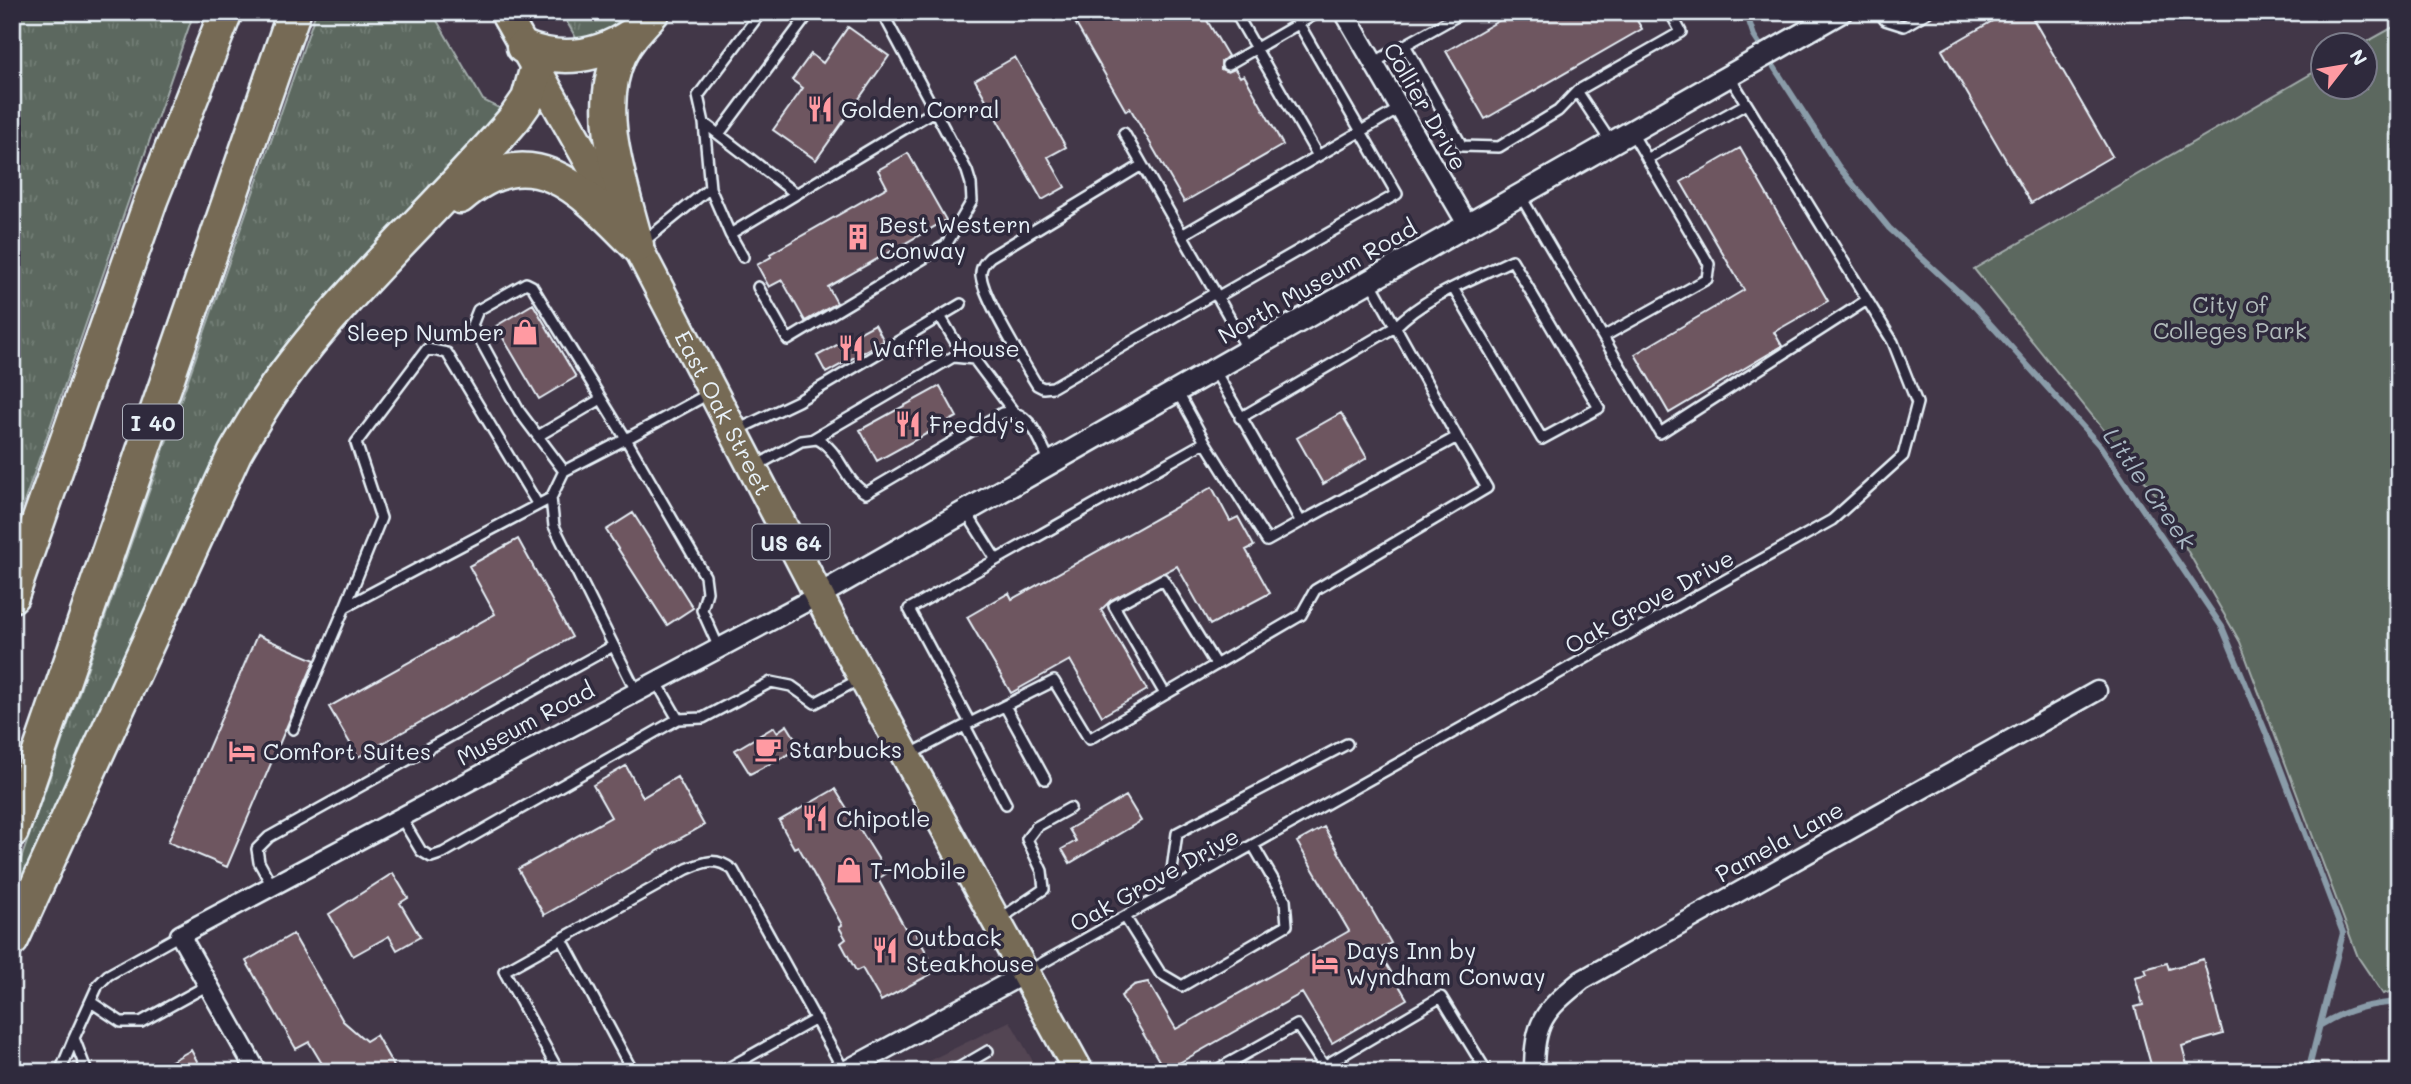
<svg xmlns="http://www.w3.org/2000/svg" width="2411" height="1084" font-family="Mali,sans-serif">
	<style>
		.built { fill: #524453 }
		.grass { fill: url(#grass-tufts); stroke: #a2acab; stroke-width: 2 }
		.green { fill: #5b685e; stroke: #a2acab; stroke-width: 2 }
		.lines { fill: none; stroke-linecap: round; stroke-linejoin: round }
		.stream { stroke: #8a9ca9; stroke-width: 6 }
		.building { fill: #6e5661; stroke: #e8f1f8; stroke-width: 2 }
		.service-casing { stroke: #e8f1f8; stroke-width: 14 }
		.minor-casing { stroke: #e8f1f8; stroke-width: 23 }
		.tertiary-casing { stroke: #e8f1f8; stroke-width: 26 }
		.trunk-casing { stroke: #e8f1f8; stroke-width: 33 }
		.motorway-casing { stroke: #e8f1f8; stroke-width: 37 }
		.service { stroke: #2f2a3d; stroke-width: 9 }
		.minor { stroke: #2f2a3d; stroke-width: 18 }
		.tertiary { stroke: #2f2a3d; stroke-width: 21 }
		.trunk { stroke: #766a54; stroke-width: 28 }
		.motorway { stroke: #766a54; stroke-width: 32 }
		.labels { text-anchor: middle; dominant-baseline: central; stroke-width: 7; stroke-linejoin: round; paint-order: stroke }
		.shield { fill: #2f2a3d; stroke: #b0b5c0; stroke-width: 2 }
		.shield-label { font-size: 21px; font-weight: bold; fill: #e8f1f8 }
		.street-label { font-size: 23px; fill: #e8f1f8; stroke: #2f2a3d }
		.poi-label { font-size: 23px; fill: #e8f1f8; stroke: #2f2a3d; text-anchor: start }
		.park-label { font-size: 23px; fill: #b0baba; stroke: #2f2a3d }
		.water-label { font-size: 24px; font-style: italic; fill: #a9b8c4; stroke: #2f2a3d }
	</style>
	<defs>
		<pattern id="grass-tufts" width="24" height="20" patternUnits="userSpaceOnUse" patternTransform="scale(1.75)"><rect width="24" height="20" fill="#5b685e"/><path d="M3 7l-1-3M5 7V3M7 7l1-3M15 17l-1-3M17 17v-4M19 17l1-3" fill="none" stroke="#737e76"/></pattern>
	</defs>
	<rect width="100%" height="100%" fill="#423748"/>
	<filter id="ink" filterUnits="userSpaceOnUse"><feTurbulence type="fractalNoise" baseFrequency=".0143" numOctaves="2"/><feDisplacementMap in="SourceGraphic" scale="14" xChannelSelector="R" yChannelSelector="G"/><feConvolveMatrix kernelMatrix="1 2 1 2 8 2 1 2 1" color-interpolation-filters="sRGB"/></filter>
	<g filter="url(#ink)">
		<!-- built -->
		<path class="built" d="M1010 1021 1039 1072H906Z"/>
		<!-- grass -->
		<path class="grass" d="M12 12H194L12 537Z
			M316 12H432L483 100 501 109 509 121 392 229 327 295 246 398 22 889 12 885Z
			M561 12H629L604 34 579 43Z"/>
		<!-- green -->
		<path class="green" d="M2399 24V989L2383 994 2358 957 2240 642 2153 491 1974 269 2323 67 2324 88H2366V46L2361 45Z"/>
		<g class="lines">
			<!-- stream -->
			<path class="stream" d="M1746 12 1754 36 1838 166 1889 228 1975 307 2100 446 2222 627 2278 762 2343 933 2308 1072
				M2321 1025C2346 1009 2370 1004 2399 1002"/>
		</g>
		<!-- building -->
		<path class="building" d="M1069 12H1202L1228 56 1221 62V69L1228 72 1235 69 1240 77 1244 75 1283 145 1184 202 1130 108 1126 111Z
			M1514 12H1632L1642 29 1485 119 1446 51Z
			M2008 12H2029L2112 156 2031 203 1942 50Z
			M848 27 889 56 816 160 773 130 803 88 792 80 811 54 823 63Z
			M1015 57 1066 147 1048 157 1065 187 1042 200 975 80Z
			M1740 148 1828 301 1774 332 1782 346 1669 413 1635 354 1744 290 1681 182Z
			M908 153 946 220 828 287 837 303 805 321 782 280 769 287 757 265 771 257 770 254 887 187 878 170Z
			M533 304 576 377 539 399 496 326Z
			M875 324 884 341 826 373 817 356Z
			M940 386 957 417 877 461 860 430Z
			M1341 413 1367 458 1323 484 1297 438Z
			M1212 487 1230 521 1238 517 1254 546 1246 550 1270 593 1210 625 1177 566 1111 600 1101 610 1147 690 1102 716 1070 660 1011 693 967 617 1009 593 1012 599Z
			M633 513 693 608 667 625 606 530Z
			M518 539 572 637 358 757 329 707 495 614 469 566Z
			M257 635 315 660 227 867 168 842Z
			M787 725 801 748 750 774 735 750 774 727 777 732Z
			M626 766 643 797 677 777 704 825 544 915 518 869 611 817 593 785Z
			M835 789 887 873 878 879 906 930 912 927 929 957 923 960 931 974 881 1001 862 968 856 971 841 943 846 939 839 927 842 925 798 846 794 848 779 821Z
			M1126 796 1141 821 1070 863 1062 849 1076 841 1069 829Z
			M1324 827 1391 943 1378 950 1407 999 1332 1043 1302 993 1165 1071 1121 996 1134 985 1148 982 1176 1029 1349 931 1297 842Z
			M393 873 408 898 400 903 420 937 397 950 389 936 353 956 329 914Z
			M293 934 343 1021 366 1041 376 1035 397 1072H327L309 1042 296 1049 246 961Z
			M2203 959 2223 1034 2182 1046 2189 1072H2153L2135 1007 2143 1005 2135 977 2147 974 2145 969 2167 963 2169 969Z
			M191 1050 203 1072H152Z"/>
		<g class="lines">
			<!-- service casing -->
			<g class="service-casing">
				<path id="service" d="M1235 12 1318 156
					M1880 12 1885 20 1904 26 1928 12
					M1405 45 1462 146 1499 147 1558 111 1577 91
					M1373 63 1464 12
					M1227 65 1319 12
					M704 123 698 96 761 12
					M1124 133 1248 350
					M719 134 810 12
					M1610 141 1577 91 1681 32 1670 12
					M1647 159 1746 104
					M1142 165 990 257C985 262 980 267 981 276 984 299 1023 362 1037 385L1043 388 1053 387 1215 293
					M710 188 704 123 796 194
					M1520 195 1603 337 1707 279 1709 264 1632 133
					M730 234 743 257
					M1182 235 1399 109
					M642 243 710 188 730 234 934 111
					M758 287 788 340 946 245 972 201 971 184 967 171 882 12
					M1217 297 1397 194 1299 24
					M940 316 965 358
					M1603 337 1660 433 1867 300
					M1215 371 1301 522 1457 437 1370 281
					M1177 391 1205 442
					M1240 418 1395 327C1427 295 1471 280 1512 260L1599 408 1542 439 1453 288
					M735 431 798 401 961 304
					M538 436 601 399
					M813 439 953 357 974 359 1013 411
					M754 467 801 441 817 439C841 451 843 481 866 493L1002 413C1030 407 1039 440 1050 462
					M564 471 519 411 472 325 478 310 526 283 532 286 626 439 710 393
					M966 512 995 558
					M345 607 381 518 356 443 427 349 447 353 538 505
					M656 681 678 719
					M636 691 554 526 551 498 564 471 626 439 705 576 707 592 702 610 719 648
					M1165 694 1114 606 1163 579 1216 665
					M1005 706 1045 779
					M970 723 1054 681 1089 739 1301 615 1315 590 1487 488 1457 437
					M965 726 1006 804
					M293 729 345 607 551 498
					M909 755 970 723 909 609 1205 442 1267 541 1301 522
					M400 816 421 851 431 857 443 853 678 719 703 718 771 682 791 686 815 703 860 679
					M271 884 259 862 257 849 269 837 613 646
					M1169 892 1177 833 1347 744
					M1125 917 1160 973 1182 986 1287 925 1285 900 1253 845
					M1000 919 1044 889 1042 871 1027 839 1036 827 1070 808
					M562 939 633 1072
					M1028 971 1832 520 1903 456 1917 403 1893 342 1730 77
					M91 1002 121 1022H141L208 985
					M60 1072 74 1038
					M87 1072 74 1038 98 985 108 975 180 935
					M559 1072 504 971 687 869C706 861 716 857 733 870L844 1071
					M721 1072 816 1019
					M952 1072 988 1051
					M1213 1072 1297 1025 1324 1066 1441 997 1487 1072"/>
			</g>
			<!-- minor casing -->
			<g class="minor-casing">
				<path id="minor" d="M1344 12 1467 224
					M257 1072 180 935 819 595
					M843 1072 1024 974
					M1534 1072C1534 1021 1544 1011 1582 980L2097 691"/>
			</g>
			<!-- tertiary casing -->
			<g class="tertiary-casing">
				<path id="tertiary" d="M819 595 1841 12"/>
			</g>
			<!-- trunk casing -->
			<g class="trunk-casing">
				<g id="trunk">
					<path id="s1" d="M504 12 637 246 832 621 1079 1072"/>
				</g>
			</g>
			<!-- motorway casing -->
			<g class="motorway-casing">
				<path id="motorway" d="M523 47C561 63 599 57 633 34
					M460 197C533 134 584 192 637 246
					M637 245C623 188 593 112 620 55 628 38 641 25 653 12
					M12 596 151 200 226 12
					M12 831 294 12
					M12 940 235 453C249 429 263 404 280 381 347 288 440 207 514 119L528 99 536 70"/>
			</g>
			<!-- service -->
			<use href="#service" class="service"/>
			<!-- minor -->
			<use href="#minor" class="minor"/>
			<!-- tertiary -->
			<use href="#tertiary" class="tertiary"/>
			<!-- trunk -->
			<use href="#trunk" class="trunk"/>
			<!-- motorway -->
			<use href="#motorway" class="motorway"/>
		</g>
	</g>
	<!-- icons -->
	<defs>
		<g id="restaurant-bare" transform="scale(2.1)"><path d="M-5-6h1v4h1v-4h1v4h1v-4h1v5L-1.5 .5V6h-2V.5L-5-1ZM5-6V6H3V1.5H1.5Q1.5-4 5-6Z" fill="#ff9aa2" stroke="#2f2a3d" stroke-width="2.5" paint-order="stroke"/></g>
		<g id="building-bare" transform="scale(2.1)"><path d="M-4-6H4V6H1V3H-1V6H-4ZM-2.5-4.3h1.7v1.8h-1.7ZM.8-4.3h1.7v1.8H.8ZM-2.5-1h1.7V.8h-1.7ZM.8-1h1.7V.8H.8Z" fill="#ff9aa2" stroke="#2f2a3d" stroke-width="2.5" paint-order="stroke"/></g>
		<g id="shop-bare" transform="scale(2.1)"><path d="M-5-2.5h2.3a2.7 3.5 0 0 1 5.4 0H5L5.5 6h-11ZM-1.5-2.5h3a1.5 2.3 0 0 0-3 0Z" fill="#ff9aa2" stroke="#2f2a3d" stroke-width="2.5" paint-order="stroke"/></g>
		<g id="cafe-bare" transform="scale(2.1)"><path d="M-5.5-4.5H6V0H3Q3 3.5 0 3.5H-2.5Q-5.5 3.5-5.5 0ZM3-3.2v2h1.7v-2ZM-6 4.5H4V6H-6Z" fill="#ff9aa2" stroke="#2f2a3d" stroke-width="2.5" paint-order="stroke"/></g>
		<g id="hotel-bare" transform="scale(2.1)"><path d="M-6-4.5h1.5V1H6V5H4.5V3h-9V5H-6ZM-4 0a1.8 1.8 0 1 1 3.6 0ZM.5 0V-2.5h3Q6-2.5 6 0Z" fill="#ff9aa2" stroke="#2f2a3d" stroke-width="2.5" paint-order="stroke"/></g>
	</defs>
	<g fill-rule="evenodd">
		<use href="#restaurant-bare" x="820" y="109"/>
		<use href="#building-bare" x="858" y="237"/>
		<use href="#shop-bare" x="525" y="332"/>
		<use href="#restaurant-bare" x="851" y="348"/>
		<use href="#restaurant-bare" x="908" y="424"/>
		<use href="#cafe-bare" x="768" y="749"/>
		<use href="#hotel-bare" x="242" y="751"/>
		<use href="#restaurant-bare" x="815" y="818"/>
		<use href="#shop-bare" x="849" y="870"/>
		<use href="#restaurant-bare" x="885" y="950"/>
		<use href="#hotel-bare" x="1325" y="963"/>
	</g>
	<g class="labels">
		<!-- shield labels -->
		<g class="shield">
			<rect x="123" y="404.5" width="60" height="35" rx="5"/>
			<rect x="752.5" y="524.5" width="77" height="35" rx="5"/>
		</g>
		<g class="shield-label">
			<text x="153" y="422">I 40</text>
			<text x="791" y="542">US 64</text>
		</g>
		<!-- street labels -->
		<g class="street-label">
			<text transform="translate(1426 106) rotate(60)">Collier Drive</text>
			<text transform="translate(1317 281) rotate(-30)">North Museum Road</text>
			<text stroke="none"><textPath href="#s1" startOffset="457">East Oak Street</textPath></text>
			<text transform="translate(1649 601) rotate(-29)">Oak Grove Drive</text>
			<text transform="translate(525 723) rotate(-28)">Museum Road</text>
			<text transform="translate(1779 841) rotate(-29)">Pamela Lane</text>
			<text transform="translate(1154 879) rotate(-29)">Oak Grove Drive</text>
		</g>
		<!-- poi labels -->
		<g class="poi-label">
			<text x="841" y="109">Golden Corral</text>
			<text x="879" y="224">Best Western<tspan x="879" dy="26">Conway</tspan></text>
			<text x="504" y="332" text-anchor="end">Sleep Number</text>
			<text x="872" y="348">Waffle House</text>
			<text x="929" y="424">Freddy's</text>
			<text x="789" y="749">Starbucks</text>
			<text x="263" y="751">Comfort Suites</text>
			<text x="836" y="818">Chipotle</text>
			<text x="870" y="870">T-Mobile</text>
			<text x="906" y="937">Outback<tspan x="906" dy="26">Steakhouse</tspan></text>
			<text x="1346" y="950">Days Inn by<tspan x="1346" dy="26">Wyndham Conway</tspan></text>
		</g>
		<!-- park labels -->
		<g class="park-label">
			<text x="2230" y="304">City of<tspan x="2230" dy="26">Colleges Park</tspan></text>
		</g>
		<!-- water labels -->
		<g class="water-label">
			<text transform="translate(2150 488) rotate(55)">Little Creek</text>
		</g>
	</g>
	<!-- margin -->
	<rect width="2411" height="1084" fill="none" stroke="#2f2a3d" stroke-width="42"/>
	<rect x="21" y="21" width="2369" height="1042" fill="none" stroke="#e8f1f8" stroke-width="2.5" filter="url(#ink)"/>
	<!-- north arrow -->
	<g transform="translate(2344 66) rotate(59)"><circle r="33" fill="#2f2a3d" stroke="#797a88" stroke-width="2"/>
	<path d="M0-5L12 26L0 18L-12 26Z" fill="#ff9aa2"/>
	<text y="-10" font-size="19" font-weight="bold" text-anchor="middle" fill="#e8f1f8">N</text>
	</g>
</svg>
